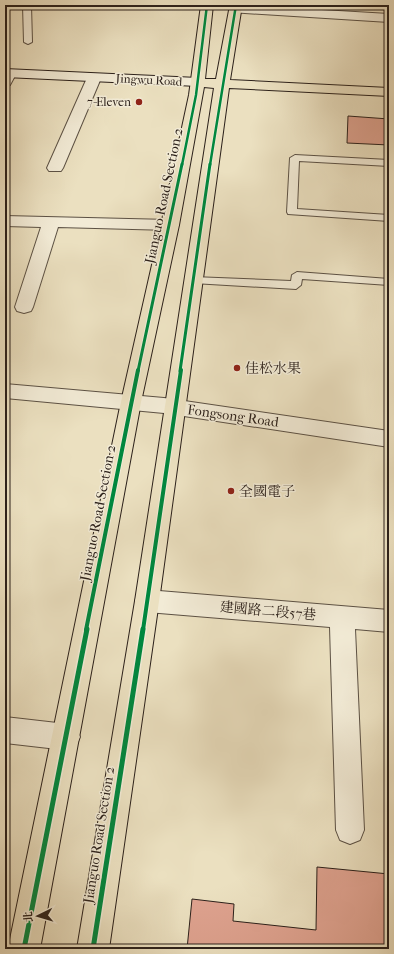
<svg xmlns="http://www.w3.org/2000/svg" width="394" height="954" font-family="'IM FELL French Canon','Noto Serif TC',serif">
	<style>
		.green { fill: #bac291; stroke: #737256 }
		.building { fill: #dea28f; stroke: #2c211b }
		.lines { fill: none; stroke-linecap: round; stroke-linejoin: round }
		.service-casing { stroke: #5c5144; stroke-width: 2 }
		.minor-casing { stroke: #5c5144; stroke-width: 2 }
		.tertiary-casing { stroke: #5c5144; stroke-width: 2 }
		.secondary-casing { stroke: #2c211b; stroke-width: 2 }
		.primary-casing { stroke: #2c211b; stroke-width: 2 }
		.service { fill: #f2ebd6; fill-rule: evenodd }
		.minor { fill: #f2ebd6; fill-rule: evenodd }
		.tertiary { fill: #f2ebd6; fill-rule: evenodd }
		.secondary { fill: #f2ebd6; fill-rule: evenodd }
		.primary { fill: #ebe0c0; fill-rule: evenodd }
		.cycleway-far3-casing { stroke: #f2ebd6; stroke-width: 4 }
		.cycleway-far2-casing { stroke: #f2ebd6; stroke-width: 5 }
		.cycleway-far1-casing { stroke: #f2ebd6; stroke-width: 6 }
		.cycleway-casing { stroke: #f2ebd6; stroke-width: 8 }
		.cycleway-far3 { stroke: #00873e; stroke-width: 2.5 }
		.cycleway-far2 { stroke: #00873e; stroke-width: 3 }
		.cycleway-far1 { stroke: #00873e; stroke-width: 4 }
		.cycleway { stroke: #00873e; stroke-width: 5 }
		.poi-dot { fill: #8f2418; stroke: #f2ebd6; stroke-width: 1.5 }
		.labels { text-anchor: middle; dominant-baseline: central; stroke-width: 3; stroke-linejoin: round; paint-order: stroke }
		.far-street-label { font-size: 12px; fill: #2c211b; stroke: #f2ebd6 }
		.far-poi-label { font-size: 12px; fill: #2c211b; stroke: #f2ebd6; text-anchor: end }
		.street-label { font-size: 14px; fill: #2c211b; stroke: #f2ebd6 }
		.poi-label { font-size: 14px; fill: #2c211b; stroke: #f2ebd6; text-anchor: start }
	</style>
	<rect width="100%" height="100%" fill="#ebe0c0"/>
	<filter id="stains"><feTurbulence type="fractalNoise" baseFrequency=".005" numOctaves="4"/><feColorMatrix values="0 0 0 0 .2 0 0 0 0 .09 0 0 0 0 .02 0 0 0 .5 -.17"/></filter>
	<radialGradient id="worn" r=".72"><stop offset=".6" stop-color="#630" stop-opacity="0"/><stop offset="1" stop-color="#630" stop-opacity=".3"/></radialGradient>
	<!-- green -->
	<path class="green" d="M300 5H389V10Z"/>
	<!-- building -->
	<path class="building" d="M348 116 389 119V145L347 143Z
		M317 867 389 874V949H187L192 899 234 904 233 921 316 930Z"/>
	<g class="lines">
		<!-- service casing -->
		<g class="service-casing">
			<path id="service" d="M23 5H31L32 42 28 44 24 42Z
				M295 155 389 160V166L299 161 297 209 389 215V221L288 214 287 212 290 158Z
				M297 272 389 279V285L302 279 301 285 296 289 193 283 188 280 193 277 291 281 292 275Z"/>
		</g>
		<!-- minor casing -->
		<g class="minor-casing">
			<path id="minor" d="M235 5 389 14V22L230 12 229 9 230 6Z
				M9 70 14 71 16 74 10 85 5 86V71Z
				M94 74 99 75 101 78 63 168 61 171H49L47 168 87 78 89 75Z
				M5 216 170 220 176 221 179 225 176 229 170 230 58 227 33 307 31 311 24 313 17 311 15 307 41 227 5 226Z
				M147 590 389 610V632L355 629 364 830 360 840 350 844 340 840 336 830 330 627 147 612 138 609 135 601 138 593Z
				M5 717 66 724 76 728 80 737 76 746 66 750 5 743Z"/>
		</g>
		<!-- tertiary casing -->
		<g class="tertiary-casing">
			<path id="tertiary" d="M5 384 164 398 389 431V447L164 413 5 398Z"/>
		</g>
		<!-- secondary casing -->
		<g class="secondary-casing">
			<path id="secondary" d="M5 69 198 78 203 79 205 82 203 85 198 86 5 77Z"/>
		</g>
		<!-- primary casing -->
		<g class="primary-casing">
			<path id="primary" d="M201 5H213L205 79H216L230 5H242L230 80 389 88V96L229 88 159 601 109 949H77L135 601 214 88 204 87 179 225 141 402 40 949H8L121 402 161 225 189 95Z"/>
		</g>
		<!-- service -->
		<use href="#service" class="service"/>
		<!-- minor -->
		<use href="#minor" class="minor"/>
		<!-- tertiary -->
		<use href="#tertiary" class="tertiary"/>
		<!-- secondary -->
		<use href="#secondary" class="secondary"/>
		<!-- primary -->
		<use href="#primary" class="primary"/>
		<!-- cycleway-far3 casing -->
		<g class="cycleway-far3-casing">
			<path id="cycleway-far3" d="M182 165 196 95 207 5
				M210 165 236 5"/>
		</g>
		<!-- cycleway-far2 casing -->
		<g class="cycleway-far2-casing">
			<path id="cycleway-far2" d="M138 371 182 164
				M180 371 210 164"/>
		</g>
		<!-- cycleway-far1 casing -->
		<g class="cycleway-far1-casing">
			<path id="cycleway-far1" d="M86 630 138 370
				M143 630 181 370"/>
		</g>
		<!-- cycleway casing -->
		<g class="cycleway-casing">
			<path id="cycleway" d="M24 949 87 629
				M93 949 143 629"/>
		</g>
		<!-- cycleway-far3 -->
		<use href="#cycleway-far3" class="cycleway-far3"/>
		<!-- cycleway-far2 -->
		<use href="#cycleway-far2" class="cycleway-far2"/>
		<!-- cycleway-far1 -->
		<use href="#cycleway-far1" class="cycleway-far1"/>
		<!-- cycleway -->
		<use href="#cycleway" class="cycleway"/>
	</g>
	<!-- markers -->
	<g class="poi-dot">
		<circle cx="139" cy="102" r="4"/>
		<circle cx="237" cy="368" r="4"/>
		<circle cx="231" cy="491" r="4"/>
	</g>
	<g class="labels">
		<!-- far-street labels -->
		<g class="far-street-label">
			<text transform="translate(149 80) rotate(3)">Jingwu Road</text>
		</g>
		<!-- far-poi labels -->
		<g class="far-poi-label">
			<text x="131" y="102">7-Eleven</text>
		</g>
		<!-- street labels -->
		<g class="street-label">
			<text transform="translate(164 196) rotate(-78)">Jianguo Road Section 2</text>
			<text transform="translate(233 416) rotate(8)">Fongsong Road</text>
			<text transform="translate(98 513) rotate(-79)">Jianguo Road Section 2</text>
			<text transform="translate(268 611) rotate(5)">建國路二段57巷</text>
			<text transform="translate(99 835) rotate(-81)">Jianguo Road Section 2</text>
		</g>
		<!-- poi labels -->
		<g class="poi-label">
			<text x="245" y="368">佳松水果</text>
			<text x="239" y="491">全國電子</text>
		</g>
	</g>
	<!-- margin -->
	<rect width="394" height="954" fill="none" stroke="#ebe0c0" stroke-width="20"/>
	<rect x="6" y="6" width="382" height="942" fill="none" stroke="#2c211b" stroke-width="2"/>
	<rect x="10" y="10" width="374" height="934" fill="none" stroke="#2c211b"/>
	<!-- north arrow -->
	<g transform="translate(38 916) rotate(265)" stroke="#f2ebd6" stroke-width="3" paint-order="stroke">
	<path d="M0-3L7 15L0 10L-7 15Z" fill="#2c211b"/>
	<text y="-6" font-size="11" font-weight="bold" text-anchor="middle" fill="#2c211b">北</text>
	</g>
	<rect width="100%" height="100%" filter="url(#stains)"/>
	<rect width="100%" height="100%" fill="url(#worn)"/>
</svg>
